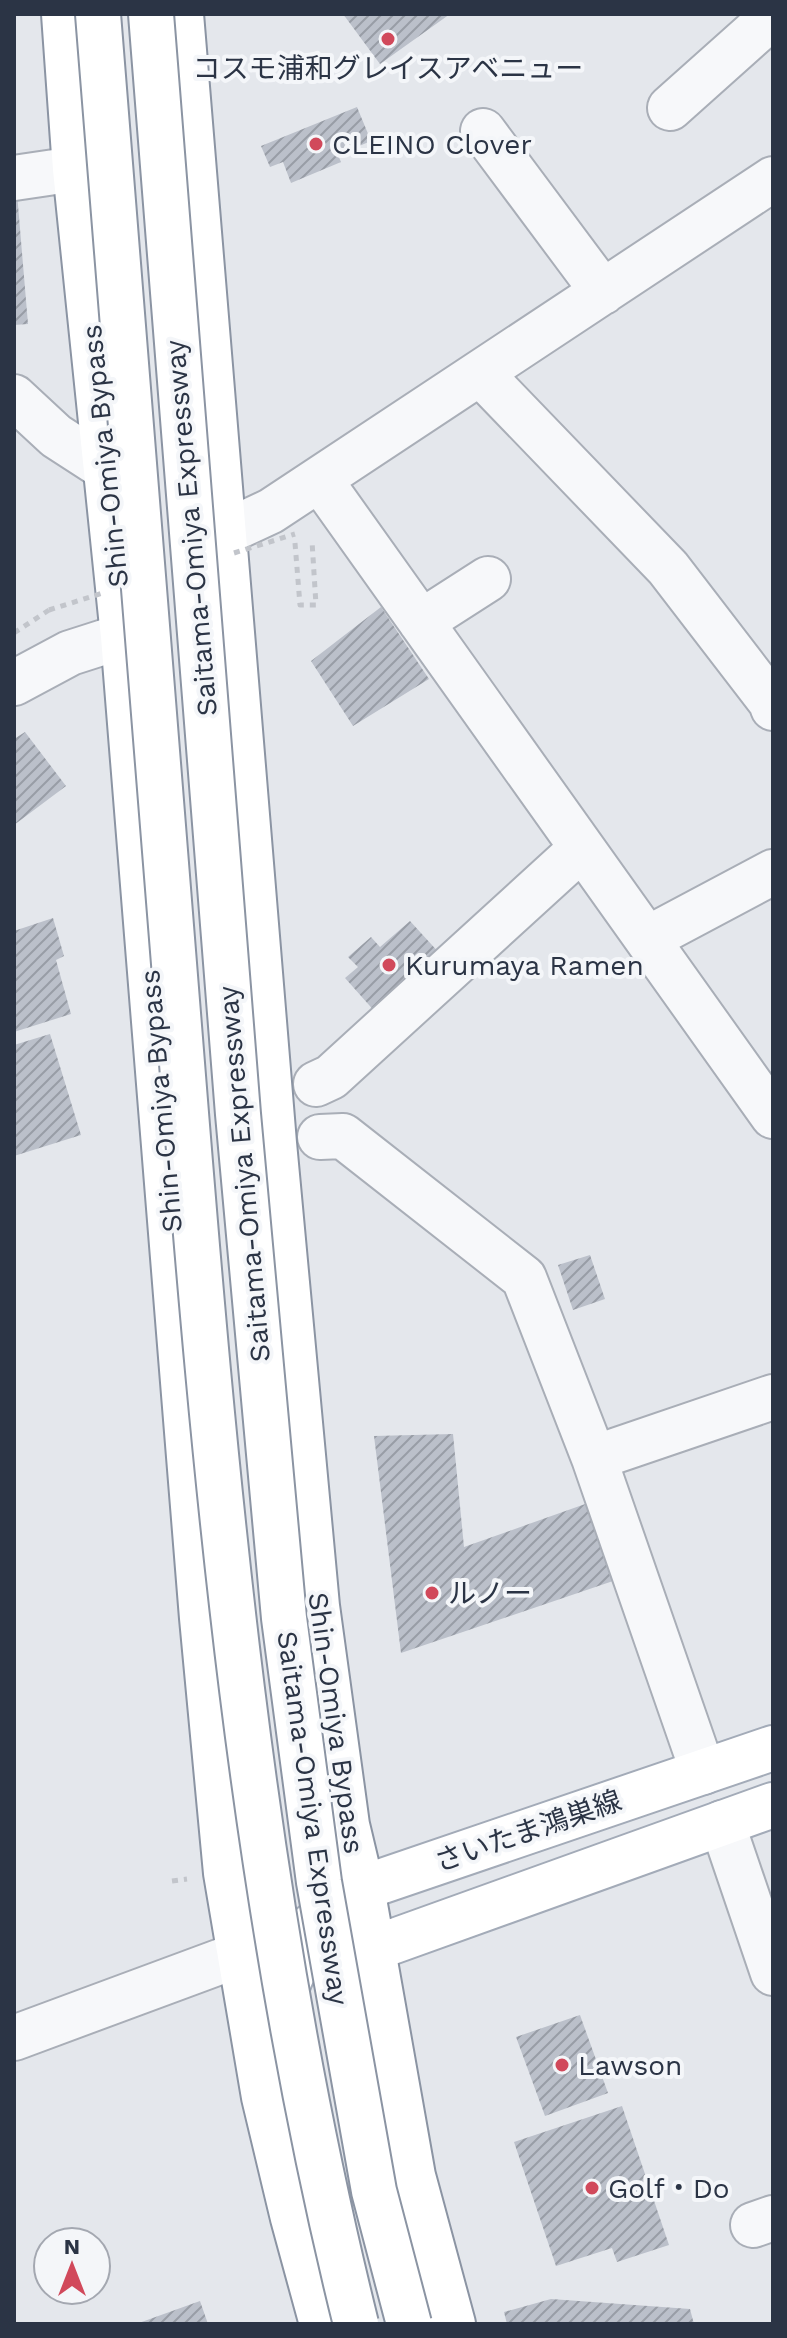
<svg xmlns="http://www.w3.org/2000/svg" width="787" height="2338" font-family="'Work Sans','Noto Sans JP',sans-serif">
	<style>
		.building { fill: url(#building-hatch) }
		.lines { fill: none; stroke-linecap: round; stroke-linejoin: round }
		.minor-casing { stroke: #a9aeb7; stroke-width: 48 }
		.major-casing { stroke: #a3abb8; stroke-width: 48 }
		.highway-casing { stroke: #8b94a3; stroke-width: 48 }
		.path { stroke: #c2c5cb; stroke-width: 5; stroke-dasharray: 6 6; stroke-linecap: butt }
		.minor { stroke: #f7f8fa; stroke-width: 44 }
		.major { stroke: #fff; stroke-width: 44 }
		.highway { stroke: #fff; stroke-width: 44 }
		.highway-bridge-casing { stroke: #8b94a3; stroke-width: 48; stroke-linecap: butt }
		.path-bridge { stroke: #c2c5cb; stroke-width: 5; stroke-dasharray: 6 6; stroke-linecap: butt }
		.highway-bridge { stroke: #fff; stroke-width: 44 }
		.poi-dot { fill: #d1495b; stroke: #f4f6f9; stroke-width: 3 }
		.labels { text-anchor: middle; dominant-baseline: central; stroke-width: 8; stroke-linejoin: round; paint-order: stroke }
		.poi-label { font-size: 28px; fill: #2b3445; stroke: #f4f6f9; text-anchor: start }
		.street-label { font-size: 28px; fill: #2b3445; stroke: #f4f6f9 }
	</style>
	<defs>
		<pattern id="building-hatch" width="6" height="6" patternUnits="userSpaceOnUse" patternTransform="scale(2)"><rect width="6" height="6" fill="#bbc0ca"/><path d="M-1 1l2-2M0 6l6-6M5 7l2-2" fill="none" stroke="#989da6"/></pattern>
	</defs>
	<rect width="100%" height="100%" fill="#e4e7ec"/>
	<!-- building -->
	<path class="building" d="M343 14H450L380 64Z
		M357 107 371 141 338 155 341 162 291 183 283 162 270 167 261 146Z
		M17 193 28 324 14 325V194Z
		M381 607 429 679 353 726 311 661Z
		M25 732 66 786 14 825V739Z
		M53 918 64 956 56 960 71 1014 14 1032V931Z
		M410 921 442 956 377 1014 345 978 358 967 348 957 371 937 380 947Z
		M50 1034 81 1135 14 1156V1045Z
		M590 1255 605 1299 573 1310 558 1265Z
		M453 1434 464 1547 588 1503 616 1580 401 1653 374 1436Z
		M580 2015 608 2093 545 2116 516 2037Z
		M622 2106 669 2245 617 2262 612 2248 556 2266 514 2142Z
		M551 2299 690 2309 694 2324H507L504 2312Z
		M200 2301 208 2324H136Z"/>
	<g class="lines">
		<!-- minor casing -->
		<g class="minor-casing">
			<path id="minor" d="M670 108 773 16
				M483 131 603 292
				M14 178 75 169
				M480 373 668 568 771 702 773 708
				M14 397 56 436 107 469
				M320 480 773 1116
				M222 534 271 511 773 179
				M421 622 488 579
				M14 683 70 653 123 636
				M647 939 773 872
				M316 1084 331 1077 582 848
				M320 1137 343 1136 524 1278 594 1458 703 1772
				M594 1458 773 1397
				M722 1823 773 1973
				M14 2038 238 1955
				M753 2225 773 2218"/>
		</g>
		<!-- major casing -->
		<g class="major-casing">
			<path id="major" d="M337 1954 351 1955 372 1949 773 1805
				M280 2003 312 1926 340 1901 362 1888 773 1748"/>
		</g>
		<!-- highway casing -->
		<g class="highway-casing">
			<path id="highway" d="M64 14 75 169 123 636 202 1618 226 1873 264 2097 293 2218 322 2324
				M181 14 274 1143 317 1606 347 1825 362 1888 413 2176 453 2324"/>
		</g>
		<!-- path -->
		<path class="path" d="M295 543 300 605H316L312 541
			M14 633 49 610
			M172 1881 187 1879"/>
		<!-- minor -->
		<use href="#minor" class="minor"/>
		<!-- major -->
		<use href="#major" class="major"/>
		<!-- highway -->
		<use href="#highway" class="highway"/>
		<!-- highway-bridge casing -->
		<g class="highway-bridge-casing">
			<path id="highway-bridge" d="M98 14C126 360 153 706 181 1051 215 1478 252 1907 356 2324
				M151 14 238 1114 284 1618 319 1882 374 2191 409 2324"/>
		</g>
		<!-- path-bridge -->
		<path class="path-bridge" d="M234 553 295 534
			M49 610 106 592"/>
		<!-- highway-bridge -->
		<use href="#highway-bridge" class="highway-bridge"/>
	</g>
	<!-- markers -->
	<g class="poi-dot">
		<circle cx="388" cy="39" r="8"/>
		<circle cx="316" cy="144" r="8"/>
		<circle cx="389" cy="965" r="8"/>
		<circle cx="432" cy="1593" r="8"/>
		<circle cx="562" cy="2065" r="8"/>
		<circle cx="592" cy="2188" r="8"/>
	</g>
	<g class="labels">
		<!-- poi labels -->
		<g class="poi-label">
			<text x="388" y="68" text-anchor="middle">コスモ浦和グレイスアベニュー</text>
			<text x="332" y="144">CLEINO Clover</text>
			<text x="405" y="965">Kurumaya Ramen</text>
			<text x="448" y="1593">ルノー</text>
			<text x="578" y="2065">Lawson</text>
			<text x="608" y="2188">Golf・Do</text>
		</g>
		<!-- street labels -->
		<g class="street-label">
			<text transform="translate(105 456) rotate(-96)">Shin-Omiya Bypass</text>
			<text transform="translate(191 528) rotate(-95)">Saitama-Omiya Expressway</text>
			<text transform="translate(161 1101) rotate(-95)">Shin-Omiya Bypass</text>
			<text transform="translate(244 1174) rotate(-95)">Saitama-Omiya Expressway</text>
			<text transform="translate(336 1723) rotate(82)">Shin-Omiya Bypass</text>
			<text transform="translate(313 1818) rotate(82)">Saitama-Omiya Expressway</text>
			<text transform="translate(528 1831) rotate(-19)">さいたま鴻巣線</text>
		</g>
	</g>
	<!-- border -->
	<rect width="787" height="2338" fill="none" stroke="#2b3445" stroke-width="32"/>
	<!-- north arrow -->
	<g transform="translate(72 2266)"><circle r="38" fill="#f4f6f9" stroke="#a4a8b1" stroke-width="2"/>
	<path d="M0-6L14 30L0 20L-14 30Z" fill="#d1495b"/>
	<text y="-12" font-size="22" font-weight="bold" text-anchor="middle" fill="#2b3445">N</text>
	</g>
</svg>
